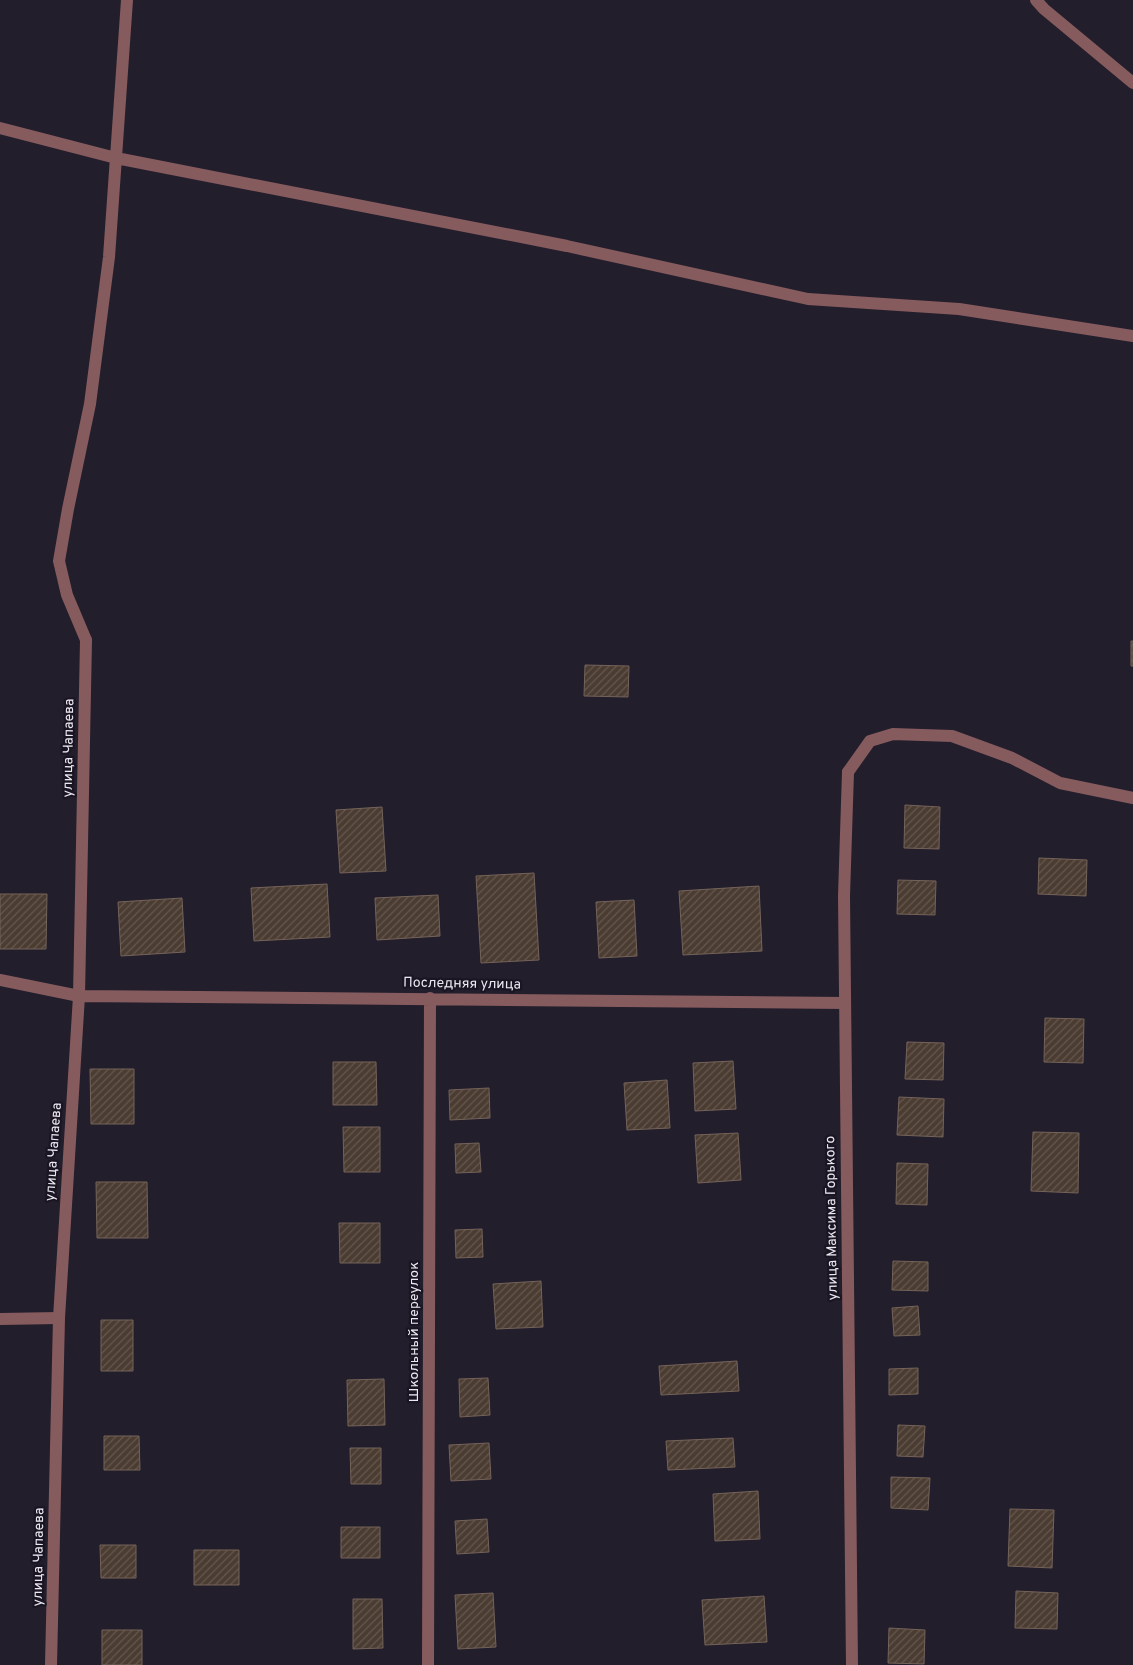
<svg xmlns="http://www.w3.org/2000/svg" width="1133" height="1665" font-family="Overpass,sans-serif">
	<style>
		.building { fill: url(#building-hatch); stroke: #746359 }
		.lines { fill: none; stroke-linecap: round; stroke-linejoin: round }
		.service { stroke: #865b5e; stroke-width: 12 }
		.minor { stroke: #865b5e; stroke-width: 12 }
		.tertiary { stroke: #865b5e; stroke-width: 12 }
		.labels { text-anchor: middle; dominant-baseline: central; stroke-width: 4.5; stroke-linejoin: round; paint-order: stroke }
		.street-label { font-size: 14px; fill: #ece8f2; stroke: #1a1522 }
	</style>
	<defs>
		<pattern id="building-hatch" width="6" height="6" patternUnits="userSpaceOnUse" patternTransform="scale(1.25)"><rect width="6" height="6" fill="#4b3c32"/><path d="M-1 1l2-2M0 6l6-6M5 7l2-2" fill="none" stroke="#655850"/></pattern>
	</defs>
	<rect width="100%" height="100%" fill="#231e2c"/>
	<!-- building -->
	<path class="building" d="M1131 641H1133V666H1131Z
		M585 665 629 666 628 697 584 696Z
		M905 805 940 807 939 849 904 848Z
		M382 807 386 871 340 873 336 810Z
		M1039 858 1087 860 1086 896 1038 894Z
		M534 873 539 960 481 963 476 876Z
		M898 880 936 881 935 915 897 914Z
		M327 884 330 937 254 941 251 888Z
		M759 886 762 951 683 955 679 891Z
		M0 894H47L46 949H0Z
		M438 895 440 936 377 940 375 898Z
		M182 898 185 952 121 956 118 902Z
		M634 900 637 956 599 958 596 902Z
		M1045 1018 1084 1019 1083 1063 1044 1062Z
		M907 1042 944 1043 943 1080 905 1079Z
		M733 1061 736 1109 695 1111 693 1063Z
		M333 1062H376L377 1105H333Z
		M90 1069H134V1124H91Z
		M667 1080 670 1128 627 1130 624 1083Z
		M489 1088 490 1118 450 1120 449 1090Z
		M899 1097 944 1099 943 1137 897 1135Z
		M343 1127H380V1172H344Z
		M1033 1132 1079 1133 1078 1193 1031 1191Z
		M738 1133 741 1180 698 1183 695 1135Z
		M479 1143 481 1172 456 1173 455 1144Z
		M897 1163 928 1164 927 1205 896 1204Z
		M96 1182H147L148 1238H97Z
		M339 1223H380V1263H340Z
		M482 1229 483 1257 456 1258 455 1230Z
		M893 1261 928 1262V1291L892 1290Z
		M541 1281 543 1327 496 1329 493 1284Z
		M918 1306 920 1335 894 1336 892 1308Z
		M101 1320H133V1371H101Z
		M737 1361 739 1391 661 1395 659 1366Z
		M918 1368V1394L889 1395V1369Z
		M488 1378 490 1415 460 1417 459 1379Z
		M384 1379 385 1425 348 1426 347 1380Z
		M898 1425 925 1426 923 1457 897 1456Z
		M104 1436H139L140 1470H104Z
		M733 1438 735 1467 668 1470 666 1441Z
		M489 1443 491 1479 451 1481 449 1445Z
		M350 1448H381V1484H351Z
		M891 1477 930 1478 928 1510 891 1508Z
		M758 1491 760 1539 715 1541 713 1494Z
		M1010 1509 1054 1510 1052 1568 1008 1566Z
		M487 1519 489 1552 457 1554 455 1521Z
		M341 1527H380V1558H341Z
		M100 1545H136V1578H101Z
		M194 1550H239V1585H194Z
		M1016 1591 1058 1593 1057 1629 1015 1628Z
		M493 1593 496 1647 458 1649 455 1595Z
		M764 1596 767 1642 705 1645 702 1600Z
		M353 1599H382L383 1648 353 1649Z
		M889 1628 925 1630 924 1664 888 1663Z
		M102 1630H142V1665H102Z"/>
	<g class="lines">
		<!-- service -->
		<path class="service" d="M0 128 116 158 567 246 808 299 959 309 1133 336
			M86 640 67 595 59 561 68 509 90 404 109 257 127 0
			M848 772 870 741 893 734 952 736 1012 758 1060 783 1133 798
			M0 980 79 996
			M0 1319 59 1318"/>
		<!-- minor -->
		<path class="minor" d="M848 772 844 896 852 1665
			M79 996 845 1003
			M51 1665 59 1318 79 996 86 640
			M428 1665 430 998"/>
		<!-- tertiary -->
		<path class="tertiary" d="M1036 0 1044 9 1133 83"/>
	</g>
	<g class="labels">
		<!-- street labels -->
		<g class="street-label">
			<text transform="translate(69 748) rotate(-89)">улица Чапаева</text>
			<text transform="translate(462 984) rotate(1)">Последняя улица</text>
			<text transform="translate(54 1152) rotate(-86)">улица Чапаева</text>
			<text transform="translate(832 1218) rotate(-91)">улица Максима Горького</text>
			<text transform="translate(414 1332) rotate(-90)">Школьный переулок</text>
			<text transform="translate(39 1557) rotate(-89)">улица Чапаева</text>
		</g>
	</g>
</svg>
